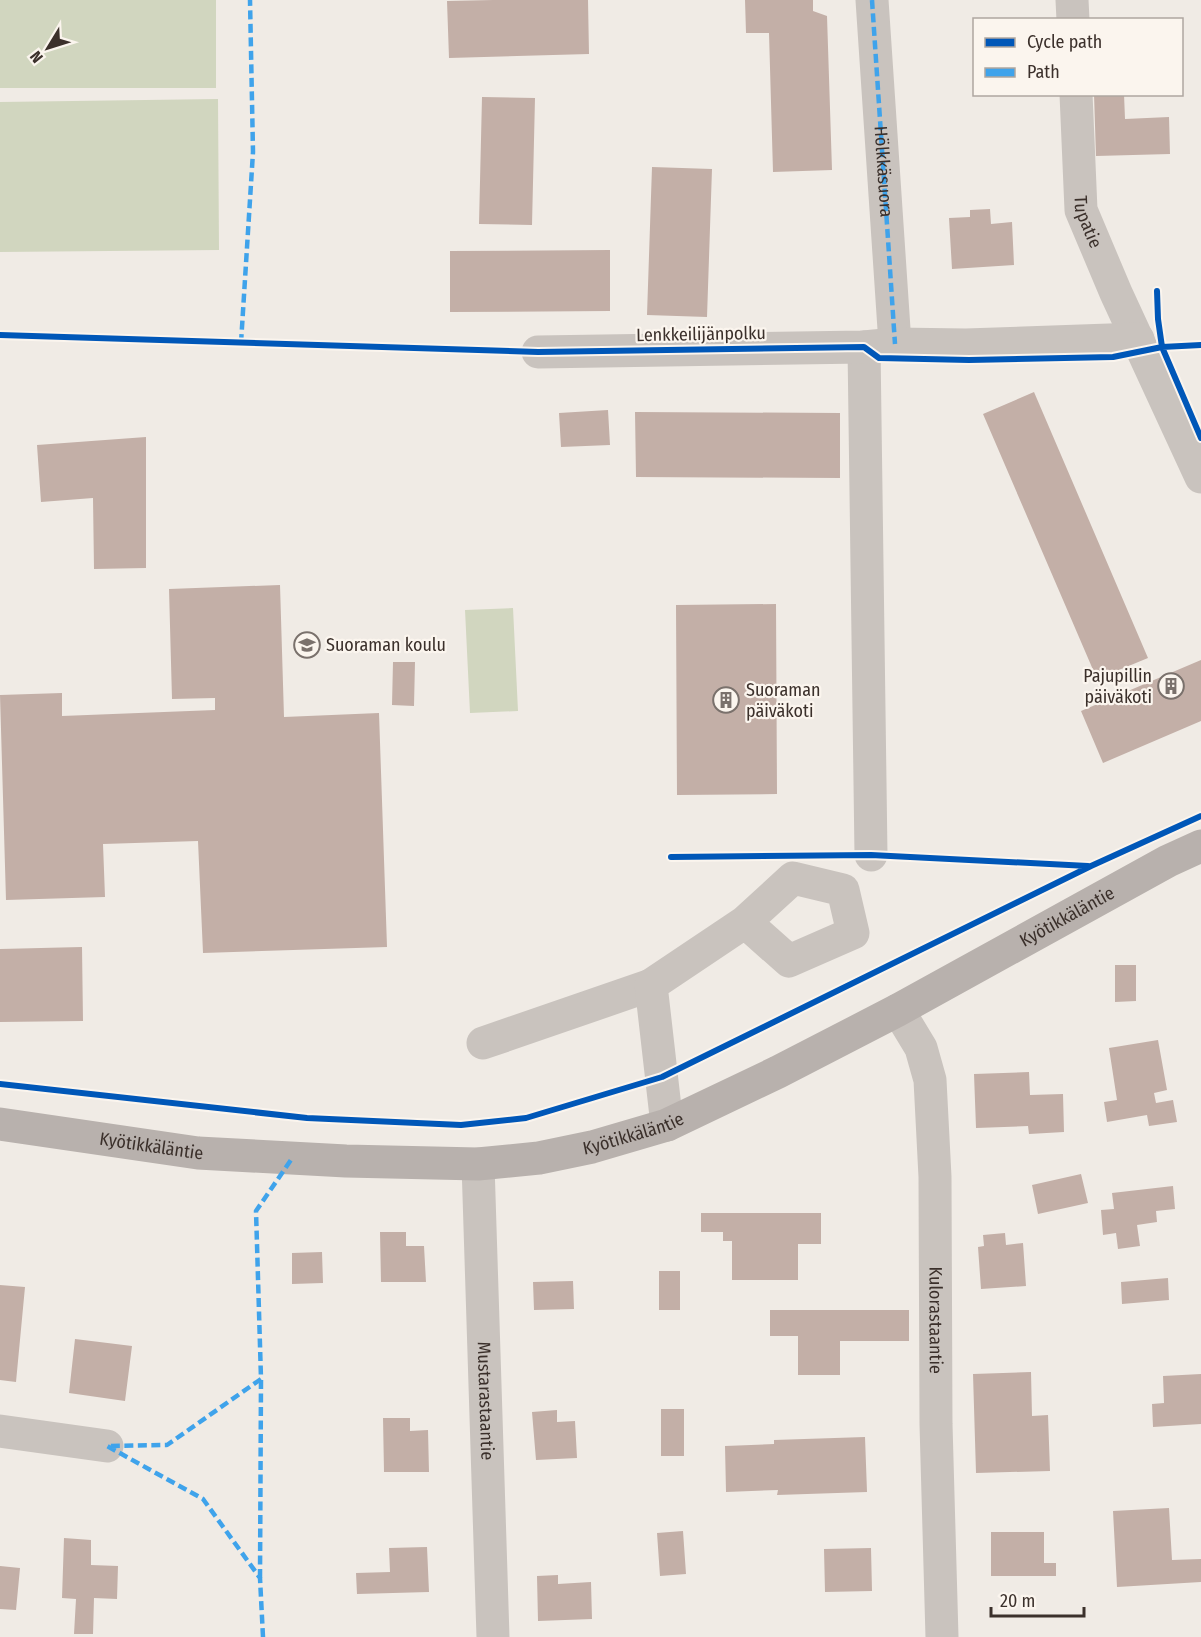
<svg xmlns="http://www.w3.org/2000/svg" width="1201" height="1637" font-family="'Fira Sans Condensed',sans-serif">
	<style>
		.green { fill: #d1d6bf }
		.building { fill: #c3afa7 }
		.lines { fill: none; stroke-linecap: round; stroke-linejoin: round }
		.minor { stroke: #c9c3be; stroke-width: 33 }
		.major { stroke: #b8b1ad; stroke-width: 33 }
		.quiet { stroke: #3fa3eb; stroke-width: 4.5; stroke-dasharray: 9 4.5; stroke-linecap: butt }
		.cycleway-casing { stroke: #fbf5ee; stroke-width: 10 }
		.cycleway { stroke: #0057b8; stroke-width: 6 }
		.labels { text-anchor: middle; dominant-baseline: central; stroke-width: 4.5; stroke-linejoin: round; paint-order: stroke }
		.street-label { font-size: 18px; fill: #3b302b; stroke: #fbf5ee }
		.poi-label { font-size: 18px; fill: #3b302b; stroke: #fbf5ee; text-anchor: start }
	</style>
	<rect width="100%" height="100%" fill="#f0ebe5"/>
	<!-- green -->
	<path class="green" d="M0 0H216V88H0Z
		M218 99 219 250 0 252V102Z
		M513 608 518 711 470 713 465 610Z"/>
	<!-- building -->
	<path class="building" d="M493 0H588L589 54 449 58 447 1Z
		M745 0H813V11L827 16 832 170 773 172 769 33H746Z
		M1094 94H1124L1125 119 1169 117 1170 154 1096 156Z
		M482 97 535 98 532 225 479 224Z
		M652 167 712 169 707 317 647 315Z
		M990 209 991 224 1012 222 1014 265 952 269 949 218 970 217V210Z
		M610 250V311L450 312V251Z
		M1034 392 1148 658 1097 679 983 414Z
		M608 410 610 445 561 447 559 413Z
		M635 412 840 413V478L636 477Z
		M146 437V568L94 569 93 498 41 502 37 445Z
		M280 585 284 717 379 713 387 947 203 953 198 841 103 844 105 897 6 900 0 695 62 693V716L215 710V698L172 699 169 589Z
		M776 604 777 794 677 795 676 605Z
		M1201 660V721L1103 763 1081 711Z
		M393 662H415L414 706 392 705Z
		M82 947 83 1021 0 1022V949Z
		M1115 965H1136V1001L1115 1002Z
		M1158 1040 1167 1090 1154 1093 1156 1103 1173 1100 1177 1122 1149 1126 1147 1115 1107 1122 1104 1102 1117 1100 1109 1048Z
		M1029 1072 1030 1095 1063 1094 1064 1132 1029 1134 1028 1126 976 1128 974 1074Z
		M1081 1174 1088 1203 1038 1214 1032 1185Z
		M1173 1186 1175 1209 1156 1211 1157 1222 1137 1225 1140 1246 1118 1249 1116 1233 1103 1235 1101 1210 1114 1209 1112 1193Z
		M701 1213H821V1244H798V1280H732V1241H723V1232H701Z
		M380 1232H406V1246H424L426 1282H381Z
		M1005 1233 1006 1245 1023 1243 1026 1286 981 1289 978 1247 984 1246 983 1235Z
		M322 1252 323 1283 292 1284V1253Z
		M659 1271H680V1310H659Z
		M1168 1278 1169 1300 1122 1304 1121 1282Z
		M573 1281 574 1309 534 1310 533 1282Z
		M0 1285 25 1287 16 1382 0 1380Z
		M770 1310H909V1341H840V1375H798V1336H770Z
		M75 1339 132 1346 125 1401 69 1393Z
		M1031 1372 1032 1416 1048 1415 1050 1471 976 1473 973 1374Z
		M1201 1374V1424L1153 1427 1152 1404 1164 1403 1163 1376Z
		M661 1409H684V1456H661Z
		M557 1410V1422L575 1421 577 1458 536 1460 532 1412Z
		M383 1418H410V1431L428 1430 429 1472H384Z
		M865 1437 867 1492 777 1495 778 1490 726 1492 725 1446 774 1444V1440Z
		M1169 1508 1172 1560 1201 1559V1582L1117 1587 1113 1511Z
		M683 1531 686 1574 660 1576 657 1533Z
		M991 1532H1044V1563H1056V1576H991Z
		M64 1538 91 1540V1565L118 1566 117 1599 94 1598 93 1634H74L76 1599 62 1598Z
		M427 1547 429 1592 357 1594 356 1573 390 1572 389 1548Z
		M871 1548 872 1591 825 1592 824 1549Z
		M0 1566 20 1568 16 1610 0 1609Z
		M558 1575V1584L591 1582 592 1619 538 1621 537 1576Z"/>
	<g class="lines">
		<!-- minor -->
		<g class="minor">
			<path d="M872 0 895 344"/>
			<path d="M1072 0 1073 20"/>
			<path id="s1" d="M1076 94 1081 210 1116 293 1201 477"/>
			<path d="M864 347 871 855"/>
			<path d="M538 352 864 347 895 344 966 345 1138 339"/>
			<path id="s2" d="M898 1010 921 1048 930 1080 935 1177 936 1424 942 1637"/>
			<path d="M483 1043 651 985"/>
			<path d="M667 1125 651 985 745 922 793 878 843 890 853 933 789 961 745 922"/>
			<path id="s3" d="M478 1164 493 1637"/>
			<path d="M0 1431 107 1446"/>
		</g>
		<!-- major -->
		<path class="major" id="s4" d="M0 1124 198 1153 346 1161 478 1164 539 1158 592 1147 667 1125 778 1072 898 1010 1168 861 1201 846"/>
		<!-- quiet -->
		<g class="quiet">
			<path id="s5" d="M872 0 895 344"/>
			<path d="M241 343 253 152 250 0"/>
			<path d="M260 1578 261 1379"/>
			<path d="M263 1637 260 1578 203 1499 107 1446 167 1445 261 1379 256 1211 293 1157"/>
		</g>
		<!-- cycleway casing -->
		<g class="cycleway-casing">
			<path id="cycleway" d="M1157 291 1158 319 1162 347 1201 438
				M0 335 538 352 864 347 879 358 969 360 1113 357 1162 347 1201 345
				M671 857 871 855 1088 866
				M0 1084 307 1118 461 1125 526 1118 662 1077 1091 866 1201 816"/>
		</g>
		<!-- cycleway -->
		<use href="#cycleway" class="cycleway"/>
	</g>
	<!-- icons -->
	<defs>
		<g id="school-ring" transform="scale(1.35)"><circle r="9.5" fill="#fbf5ee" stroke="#7a716c" stroke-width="1.5"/><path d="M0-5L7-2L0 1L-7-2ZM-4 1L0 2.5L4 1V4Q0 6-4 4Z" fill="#7a716c"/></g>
		<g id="building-ring" transform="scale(1.35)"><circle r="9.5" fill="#fbf5ee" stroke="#7a716c" stroke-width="1.5"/><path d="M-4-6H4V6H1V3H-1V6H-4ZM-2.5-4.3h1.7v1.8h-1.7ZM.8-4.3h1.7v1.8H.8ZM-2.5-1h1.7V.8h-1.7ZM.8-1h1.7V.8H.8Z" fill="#7a716c"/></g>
	</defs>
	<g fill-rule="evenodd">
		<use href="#school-ring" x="307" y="645"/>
		<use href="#building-ring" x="1171" y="686"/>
		<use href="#building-ring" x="726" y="700"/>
	</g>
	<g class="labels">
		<!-- street labels -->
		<g class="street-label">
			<text stroke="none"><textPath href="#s5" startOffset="172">Hölkkäsuora</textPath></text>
			<text stroke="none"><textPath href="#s1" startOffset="129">Tupatie</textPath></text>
			<text transform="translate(701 334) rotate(-1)">Lenkkeilijänpolku</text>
			<text stroke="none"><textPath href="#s4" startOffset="1125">Kyötikkäläntie</textPath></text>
			<text stroke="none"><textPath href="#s4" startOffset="639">Kyötikkäläntie</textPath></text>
			<text stroke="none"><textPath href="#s4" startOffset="153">Kyötikkäläntie</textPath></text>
			<text stroke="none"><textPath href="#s2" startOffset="318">Kulorastaantie</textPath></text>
			<text stroke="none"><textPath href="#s3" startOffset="237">Mustarastaantie</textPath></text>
		</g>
		<!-- poi labels -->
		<g class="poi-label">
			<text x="326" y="645">Suoraman koulu</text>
			<text x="1152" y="676" text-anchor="end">Pajupillin<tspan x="1152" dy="21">päiväkoti</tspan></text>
			<text x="746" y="690">Suoraman<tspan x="746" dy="21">päiväkoti</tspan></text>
		</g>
	</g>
	<!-- legend -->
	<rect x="973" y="18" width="210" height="78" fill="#fbf5ee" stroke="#aea6a0" stroke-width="1.5"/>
	<rect x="985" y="38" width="30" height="9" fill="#0057b8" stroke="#aea6a0" stroke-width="1.5"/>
	<text x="1027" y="48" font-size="18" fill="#3b302b">Cycle path</text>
	<rect x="985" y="68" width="30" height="9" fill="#3fa3eb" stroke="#aea6a0" stroke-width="1.5"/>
	<text x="1027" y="78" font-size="18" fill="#3b302b">Path</text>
	<!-- north arrow -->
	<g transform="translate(48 48) rotate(232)" stroke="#fbf5ee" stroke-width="4.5" paint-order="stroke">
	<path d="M0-4.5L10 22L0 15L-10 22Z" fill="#3b302b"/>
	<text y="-9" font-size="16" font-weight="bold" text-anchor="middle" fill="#3b302b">N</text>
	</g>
	<!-- scale -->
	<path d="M991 1607v9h93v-9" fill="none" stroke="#3b302b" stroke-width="3"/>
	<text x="1000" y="1607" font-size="18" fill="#3b302b" stroke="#fbf5ee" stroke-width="4.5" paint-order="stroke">20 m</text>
</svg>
